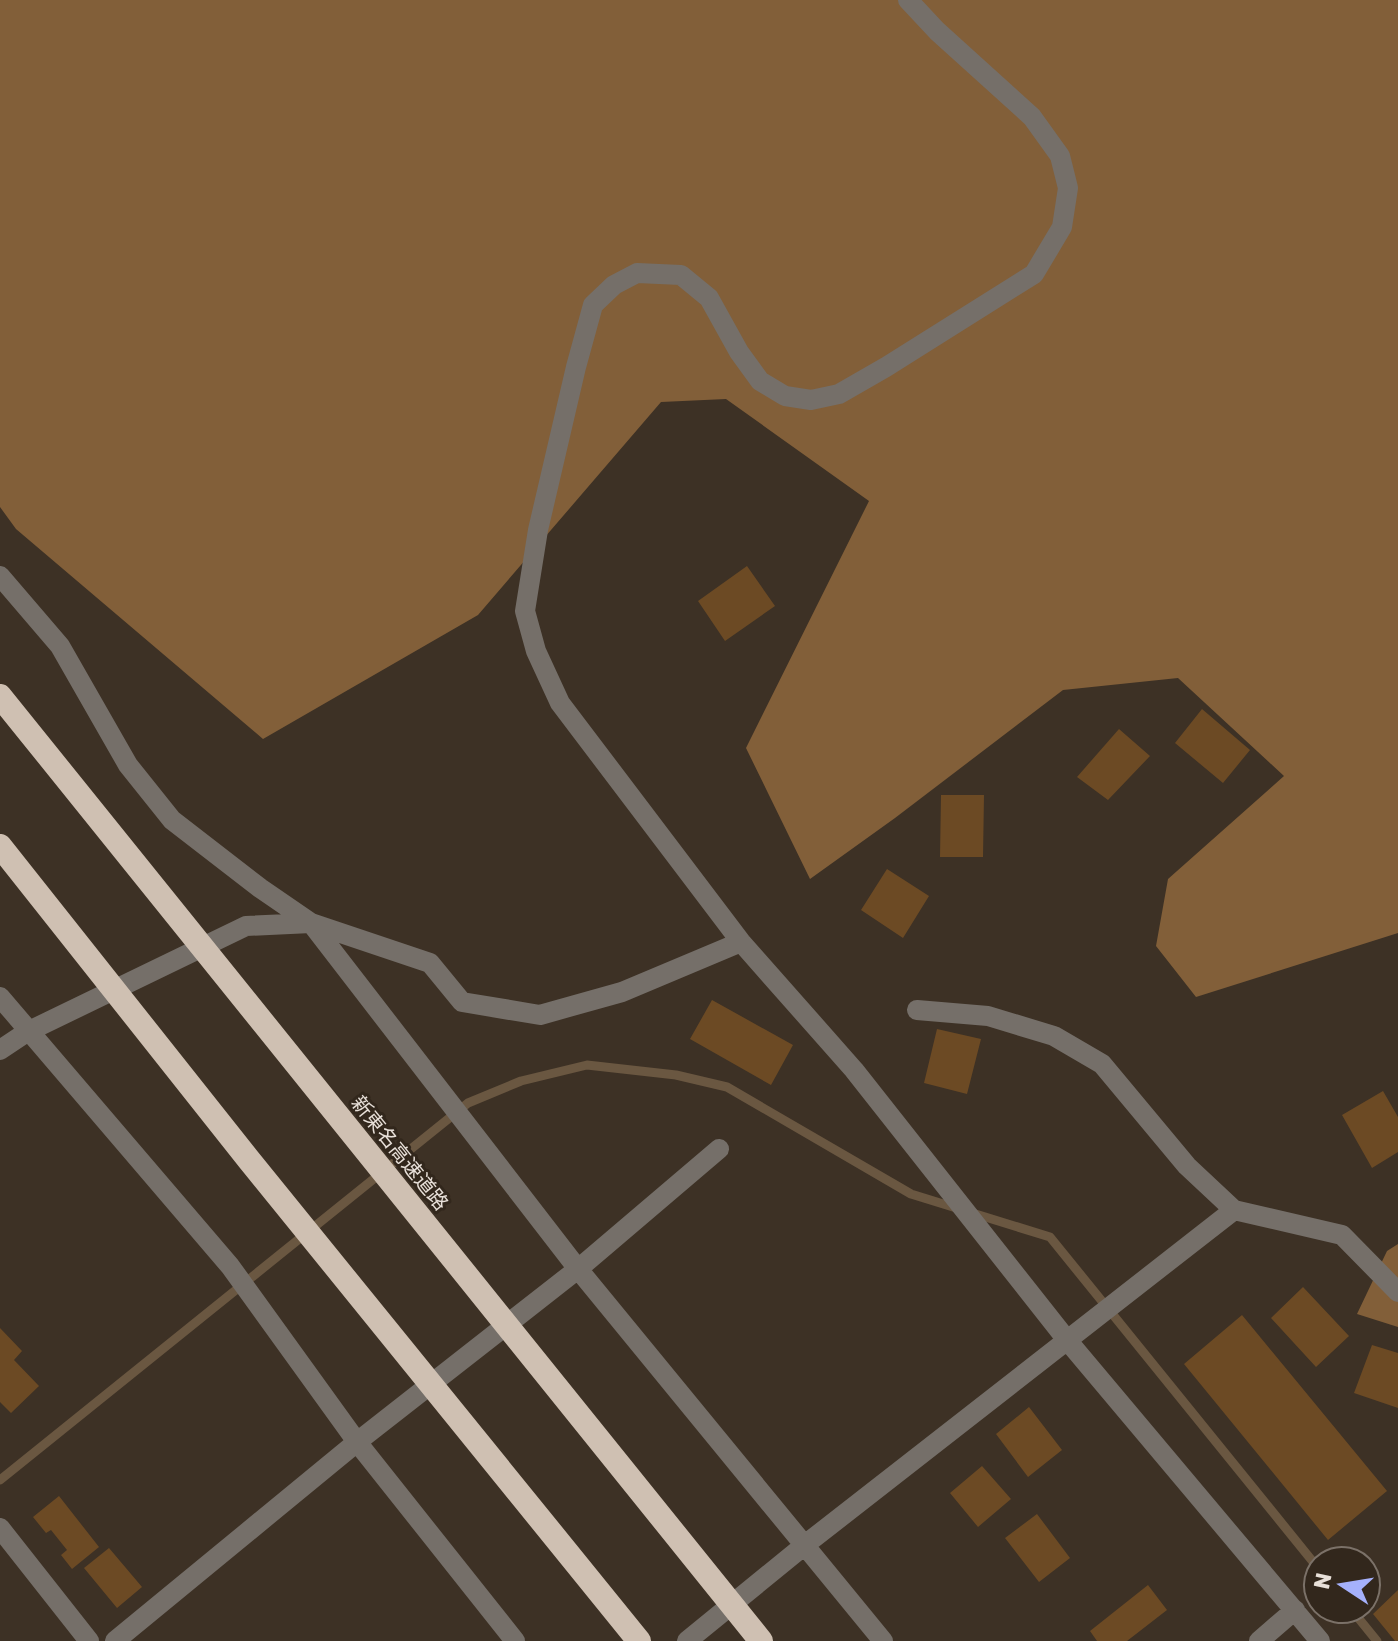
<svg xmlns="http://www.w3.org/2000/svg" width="1398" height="1641" font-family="Rubik,'Noto Sans JP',sans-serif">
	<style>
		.forest { fill: #825f39 }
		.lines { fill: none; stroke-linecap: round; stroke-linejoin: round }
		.stream { stroke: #6a5741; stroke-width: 9 }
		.building { fill: #6c4a24 }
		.minor { stroke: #756f69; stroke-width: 20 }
		.highway-bridge { stroke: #cfc0b2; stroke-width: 24 }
		.labels { text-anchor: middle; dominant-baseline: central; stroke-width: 6; stroke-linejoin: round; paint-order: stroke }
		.street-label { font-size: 20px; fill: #e8e0d9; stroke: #32271c }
	</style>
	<rect width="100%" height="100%" fill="#3d3125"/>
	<!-- forest -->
	<path class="forest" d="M0 0H1398V933L1196 997 1156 946 1168 879 1284 776 1178 678 1063 690 895 818 810 879 746 748 869 501 726 399 661 402 478 615 263 739 16 529 0 507Z
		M1398 1244V1327L1357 1314 1387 1251Z"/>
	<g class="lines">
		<!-- stream -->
		<path class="stream" d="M0 1480 468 1103 521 1081 587 1065 676 1075 727 1087 911 1194 1050 1237 1318 1568
			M1351 1609 1377 1641"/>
	</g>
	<!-- building -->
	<path class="building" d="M747 566 775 606 725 641 698 601Z
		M1202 709 1250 750 1223 783 1175 743Z
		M1119 729 1150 756 1108 800 1077 777Z
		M941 795H984L983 857H940Z
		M887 869 929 896 903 938 861 910Z
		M712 1000 793 1045 771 1085 690 1039Z
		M937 1029 981 1039 967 1094 924 1083Z
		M1383 1091 1398 1117V1152L1372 1168 1342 1115Z
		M1303 1287 1349 1336 1316 1367 1271 1318Z
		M1242 1315 1387 1491 1328 1540 1184 1364Z
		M0 1328 22 1351 14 1360 39 1386 11 1413 0 1402Z
		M1372 1345 1398 1353V1408L1354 1393Z
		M1029 1407 1062 1450 1028 1477 996 1434Z
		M982 1466 1011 1499 978 1527 950 1493Z
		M59 1496 99 1547 72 1569 61 1555 67 1550 51 1530 46 1533 33 1517Z
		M1037 1514 1070 1558 1039 1582 1005 1538Z
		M109 1548 142 1587 117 1608 84 1568Z
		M1148 1585 1167 1610 1127 1641H1097L1090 1631Z
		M1398 1590V1641H1395L1373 1614Z"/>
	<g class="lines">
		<!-- minor -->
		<path class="minor" d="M908 0 937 31 1032 117 1060 156 1068 188 1062 227 1034 274 886 367 839 394 811 400 785 396 760 381 739 352 709 298 681 275 637 273 614 285 593 305 576 367 538 530 525 611 536 651 560 703 741 942 854 1070 1067 1340 1320 1641
			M0 576 60 646 128 765 172 820 260 888 311 923 578 1269 883 1641
			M0 997 230 1266 357 1442 515 1641
			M917 1010 988 1016 1054 1036 1102 1064 1187 1166 1234 1210 1342 1235 1398 1292
			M0 1050 27 1032 246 926 311 923 430 963 462 1002 540 1015 622 992 741 942
			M0 1528 89 1641
			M115 1641 357 1442 578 1269 719 1149
			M687 1641 806 1544 1234 1210
			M1259 1641 1295 1610"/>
		<!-- highway-bridge -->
		<path class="highway-bridge" d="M0 696 761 1641
			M0 846 249 1160 639 1641"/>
	</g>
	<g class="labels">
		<!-- street labels -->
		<g class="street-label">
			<text transform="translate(400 1153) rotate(51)">新東名高速道路</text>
		</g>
	</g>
	<!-- north arrow -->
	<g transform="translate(1342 1585) rotate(282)"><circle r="38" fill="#32271c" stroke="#7b7168" stroke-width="2"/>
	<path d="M0-6L14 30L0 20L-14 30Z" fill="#a5b1fc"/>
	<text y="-12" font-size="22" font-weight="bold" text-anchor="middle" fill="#e8e0d9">N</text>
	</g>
</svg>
